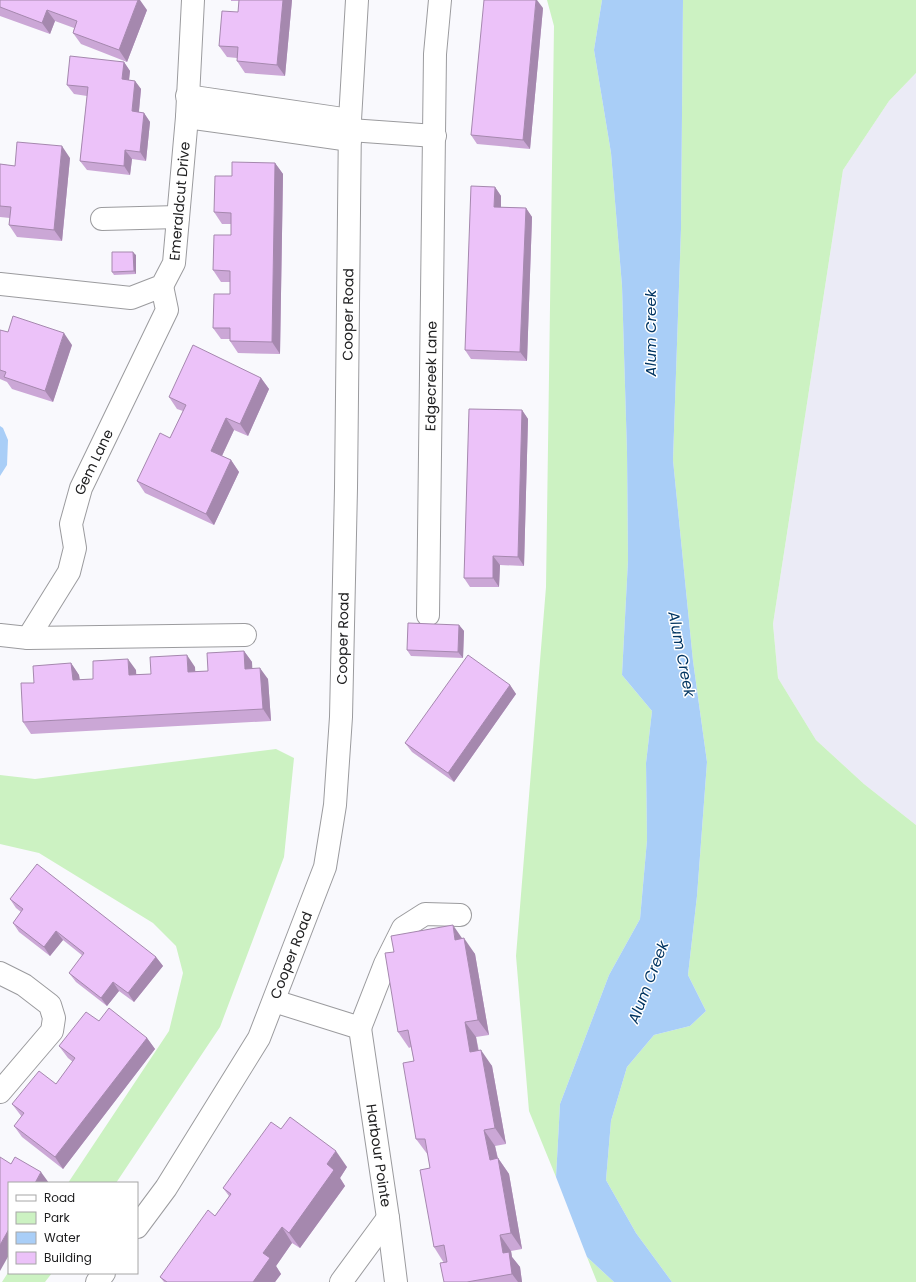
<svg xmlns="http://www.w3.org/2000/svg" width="916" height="1282" font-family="Poppins,sans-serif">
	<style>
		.built { fill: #ebebf6 }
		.green { fill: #ccf2c2 }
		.water { fill: #a9cef7 }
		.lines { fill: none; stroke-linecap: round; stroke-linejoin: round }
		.minor-casing { stroke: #9b9b9e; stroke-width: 24 }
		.minor { stroke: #fff; stroke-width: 22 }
		.wall { fill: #cba7d6 }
		.shaded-wall { fill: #a588ae }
		.building { fill: #ecc2f9; stroke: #a588ae }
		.labels { text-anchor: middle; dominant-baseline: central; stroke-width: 3; stroke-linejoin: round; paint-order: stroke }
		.street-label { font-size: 14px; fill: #202021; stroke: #fff }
		.water-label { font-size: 15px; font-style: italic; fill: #003461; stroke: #fff }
	</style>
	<rect width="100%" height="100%" fill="#f9f9fd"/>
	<!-- built -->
	<path class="built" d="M916 73V825L864 784 816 740 778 678 773 624 843 170 889 101Z"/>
	<!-- green -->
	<path class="green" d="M547 0H602L594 50 611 153 622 286 627 453 628 560 622 675 652 711 646 763 647 840 640 919 609 975 560 1104 556 1177 529 1111 516 956 546 587 554 26Z
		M683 0H916V73L889 101 843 170 773 624 778 678 816 740 864 784 916 825V1282H672L636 1233 606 1180 611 1121 627 1067 654 1035 690 1026 706 1011 688 975 697 896 707 762 693 661 673 460 681 229Z
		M276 749 294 758 284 857 220 1027 116 1183H68L169 1031 183 973 176 946 153 923 39 853 0 844V775L35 779Z
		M587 1257 614 1282H597Z
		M9 1271V1273H52L45 1282H2Z"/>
	<!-- water -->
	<path class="water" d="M602 0H683L681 229 673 460 693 661 707 762 697 896 688 975 706 1011 690 1026 654 1035 627 1067 611 1121 606 1180 636 1233 672 1282H614L587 1257 556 1177 560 1104 609 975 640 919 647 840 646 763 652 711 622 675 628 560 627 453 622 286 611 153 594 50Z
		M0 426 3 428 8 440 7 465 0 476Z"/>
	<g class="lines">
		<!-- minor casing -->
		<g class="minor-casing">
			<g id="minor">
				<path d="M187 96 350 120"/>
				<path d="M187 117 350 140"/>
				<path d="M350 130 435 136"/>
				<path d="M102 219 178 217"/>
				<path id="s1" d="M0 284 131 298 162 286 174 263 187 117 193 0"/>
				<path id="s2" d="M428 615 435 54 440 0"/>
				<path d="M0 635 28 638 245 635"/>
				<path id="s3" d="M28 638 69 572 75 548 71 524 81 488 167 310 162 286"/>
				<path d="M0 973 24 985 50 1005 54 1018 52 1031 0 1092"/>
				<path id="s4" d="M274 1001 360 1028 388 1218 396 1282"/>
				<path d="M360 1028 385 964 403 928 425 914 460 915"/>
				<path id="s5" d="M137 1227 166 1188 259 1038 325 867 335 805 341 717 346 488 350 120 357 0"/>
				<path d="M97 1282 104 1273"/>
				<path d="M341 1282 388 1218"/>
			</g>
		</g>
		<!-- minor -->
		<use href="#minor" class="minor"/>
	</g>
	<!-- wall -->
	<path class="wall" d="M0 0 147 10 127 62 81 44 73 33 74 28 55 21 50 34 0 16Z
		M231 0H292L285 76 245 73 237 61V58L227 57 219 46 238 12 239 1H231Z
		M543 8 530 149 477 144 471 135Z
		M124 62 130 71 129 80 135 81 141 89 139 112 144 113 150 122 146 161 132 159 130 175 87 170 80 161 87 96 74 94 67 85Z
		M70 158 62 241 17 237 9 225 10 218 0 217V164L15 166Z
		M275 163 283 174 280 354 238 353 230 341V339H221L213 328 230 294V282H221L213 270 231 235V224H222L214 212 232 176Z
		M495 187 501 196V207L526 208 532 217 527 361 471 359 465 350Z
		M136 255V274L114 275 112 272Z
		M0 330 8 332 72 345 53 402 12 389 7 382 0 379Z
		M261 378 269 389 248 436 234 430 222 456 231 460 239 472 214 525 145 493 137 481 170 438 183 411 177 409 169 397Z
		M522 410 528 419 524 566 500 565 499 587H470L464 578Z
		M459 625 464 631 463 658 411 656 407 650Z
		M244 651 252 662V669L268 679 271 721 31 734 23 722 34 683 71 663 79 675 80 680 93 679 136 670V674H151L195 667V671H208Z
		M510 685 516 694 454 782 412 752 405 743Z
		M10 899 156 957 163 966 134 1002 119 991 107 1006 76 982 69 973 83 956 63 940 50 956 19 932 13 923 21 912 16 908Z
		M462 939 475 954 489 1035 476 1037 479 1051 492 1066 506 1144 495 1146 498 1158 509 1174 522 1249 511 1251 512 1257 520 1267 522 1282H444V1263L434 1247 430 1168 428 1155 416 1139 414 1061 411 1047 409 1048 398 1032Z
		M99 1021 147 1038 155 1049 63 1169 22 1137 14 1126 22 1117 12 1104 56 1084 73 1062 68 1058 59 1046Z
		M281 1129 347 1167 340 1178 345 1186 300 1248 292 1243 276 1266 281 1274 275 1282H164L160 1277 215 1216 229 1196 223 1188Z"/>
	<!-- shaded-wall -->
	<path class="shaded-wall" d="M138 0H140L147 10 127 62 119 50Z
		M283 0H292L285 76 277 65Z
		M536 0H537L543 8 530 149 523 140Z
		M47 10 55 21 50 34 42 23Z
		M124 62 130 71 128 88 122 79Z
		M135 81 141 89 138 120 132 111Z
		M144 113 150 122 146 161 140 152Z
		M62 146 70 158 62 241 54 230Z
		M125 150 132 159 130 175 124 166Z
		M275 163 283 174 280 354 272 342Z
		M495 187 501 196V216L494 207Z
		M526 208 532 217 527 361 520 352Z
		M133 252 136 255V274L134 271Z
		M64 333 72 345 53 402 45 391Z
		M261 378 269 389 248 436 240 424Z
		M522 410 528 419 524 566 518 557Z
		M226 418 234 430 219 462 211 451Z
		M231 460 239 472 214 525 206 514Z
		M493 556 500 565 499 587 493 578Z
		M459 625 464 631 463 658 458 652Z
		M244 651 252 662 253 681 245 669Z
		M187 655 195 667 196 683 188 672Z
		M128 659 136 670 137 686 129 675Z
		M71 663 79 675 81 692 73 680Z
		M260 668 268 679 271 721 263 709Z
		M510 685 516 694 454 782 448 773Z
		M453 925 464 941 455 940Z
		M56 931 63 940 50 956 44 947Z
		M464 938 475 954 489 1035 478 1020Z
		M156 957 163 966 134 1002 128 993Z
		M113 982 119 991 107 1006 101 998Z
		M465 1022 476 1037 481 1068 470 1052Z
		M147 1038 155 1049 63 1169 55 1157Z
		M481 1050 492 1066 506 1144 495 1128Z
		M484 1130 495 1146 501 1175 490 1160Z
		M336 1151 347 1167 340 1178 345 1186 300 1248 289 1233 327 1164Z
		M498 1158 509 1174 522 1249 511 1233Z
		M41 1172 49 1183H35Z
		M282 1227 292 1243 276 1266 281 1274 275 1282H253L263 1253Z
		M9 1229V1255L0 1271V1245Z
		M500 1235 511 1251 512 1257 520 1267 522 1282H518L512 1274 503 1253Z"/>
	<!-- building -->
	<path class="building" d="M0 0H138L119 50 73 33 77 21 47 10 42 23 0 7Z
		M239 0H283L277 65 237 61 238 47 219 46 222 11 238 12Z
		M484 0H536L523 140 471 135Z
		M70 56 124 62 122 79 135 81 132 111 144 113 140 152 125 150 124 166 80 161 88 87 67 85Z
		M17 142 62 146 54 230 9 225 11 207 0 206V164L15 166Z
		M232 162 275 163 272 342 230 341V328H213L214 294H230V271L213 270 214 235H231V213L214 212 215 176H232Z
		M471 186 495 187 494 207 526 208 520 352 465 350Z
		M112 252H133L134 271 112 272Z
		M13 316 64 333 45 391 4 377 6 372 0 370V330L8 332Z
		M193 345 261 378 240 424 226 418 211 451 231 460 206 514 137 481 160 433 170 438 186 405 169 397Z
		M469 409 522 410 518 557 493 556V578H464Z
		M408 623 459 625 458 652 407 650Z
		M244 651 245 669 260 668 263 709 23 722 21 683H34L33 666 71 663 73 680 93 679V661L128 659 129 675 151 674 150 657 187 655 188 672 208 671 207 653Z
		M468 655 510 685 448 773 405 743Z
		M37 864 156 957 128 993 113 982 101 998 69 973 84 953 56 931 44 947 13 923 23 909 10 899Z
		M453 925 455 940 464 938 478 1020 465 1022 470 1052 481 1050 495 1128 484 1130 490 1160 498 1158 511 1233 500 1235 503 1253 509 1252 512 1274 467 1282H444L440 1263 447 1262 444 1245 434 1247 420 1170 430 1168 425 1139H416L403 1063 414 1061 408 1030 398 1032 385 953 394 952 391 936Z
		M109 1008 147 1038 55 1157 14 1126 24 1113 12 1104 39 1071 56 1084 75 1058 59 1046 86 1012 99 1021Z
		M290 1117 336 1151 327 1164 334 1170 289 1233 282 1227 263 1253 270 1258 253 1282H167L160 1277 208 1210 215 1216 231 1194 223 1188 271 1122 281 1129Z
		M0 1157 11 1164 15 1157 41 1172 35 1183H9V1229L0 1245Z"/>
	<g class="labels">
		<!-- street labels -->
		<g class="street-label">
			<text stroke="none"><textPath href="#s1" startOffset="253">Emeraldcut Drive</textPath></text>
			<text stroke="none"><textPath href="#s5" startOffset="962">Cooper Road</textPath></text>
			<text stroke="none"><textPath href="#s2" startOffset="239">Edgecreek Lane</textPath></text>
			<text stroke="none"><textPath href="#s3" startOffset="193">Gem Lane</textPath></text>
			<text stroke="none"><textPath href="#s5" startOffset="638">Cooper Road</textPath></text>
			<text stroke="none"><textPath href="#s5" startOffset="314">Cooper Road</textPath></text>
			<text stroke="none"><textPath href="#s4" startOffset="219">Harbour Pointe</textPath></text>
		</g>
		<!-- water labels -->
		<g class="water-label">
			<text transform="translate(650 333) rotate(-90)">Alum Creek</text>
			<text transform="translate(682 654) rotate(79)">Alum Creek</text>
			<text transform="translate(648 982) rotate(-69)">Alum Creek</text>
		</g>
	</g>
	<!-- legend -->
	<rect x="8" y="1182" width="130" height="92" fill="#ffffff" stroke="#a6a6a6"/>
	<rect x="16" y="1195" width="20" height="6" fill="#ffffff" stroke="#a6a6a6"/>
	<text x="44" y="1202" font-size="12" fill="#202021">Road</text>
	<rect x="16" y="1212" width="20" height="12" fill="#ccf2c2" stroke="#a6a6a6"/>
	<text x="44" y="1222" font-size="12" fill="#202021">Park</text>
	<rect x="16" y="1232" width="20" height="12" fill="#a9cef7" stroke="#a6a6a6"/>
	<text x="44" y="1242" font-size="12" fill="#202021">Water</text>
	<rect x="16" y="1252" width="20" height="12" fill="#ecc2f9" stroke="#a6a6a6"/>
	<text x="44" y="1262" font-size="12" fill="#202021">Building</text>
</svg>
